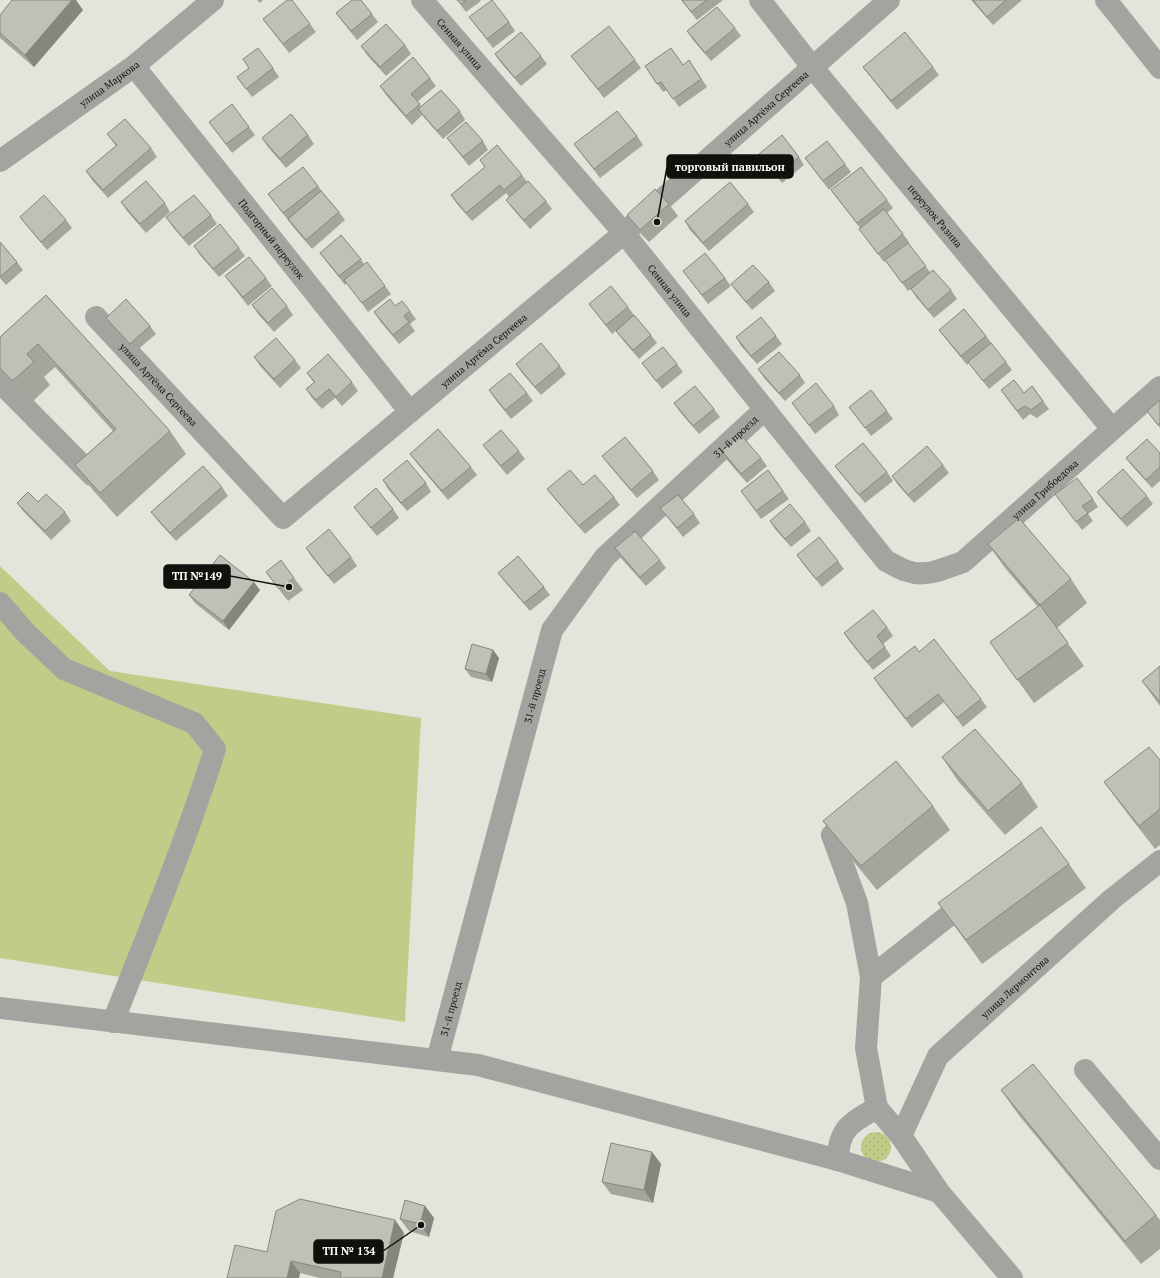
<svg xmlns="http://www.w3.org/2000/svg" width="1160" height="1278" font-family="'PT Serif',serif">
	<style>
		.grass { fill: url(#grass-dots) }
		.garden { fill: #bfcd89 }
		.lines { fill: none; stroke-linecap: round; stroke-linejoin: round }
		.minor { stroke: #a3a4a0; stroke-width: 22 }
		.wall { fill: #a3a69d }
		.shaded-wall { fill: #85877f }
		.building { fill: #bec1b6; stroke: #85877f }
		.labels { text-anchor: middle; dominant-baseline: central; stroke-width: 3; stroke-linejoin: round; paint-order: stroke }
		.street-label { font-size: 10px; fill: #10110d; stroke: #e2e5da }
		.leader { fill: none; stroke: #10110d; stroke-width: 1.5 }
		.callout-dot { fill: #10110d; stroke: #e2e5da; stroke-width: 1.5 }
		.callout { fill: #10110d; stroke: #10110d; stroke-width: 1.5 }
		.callout-label { font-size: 11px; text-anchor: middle; font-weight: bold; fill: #fff }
	</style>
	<defs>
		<pattern id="grass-dots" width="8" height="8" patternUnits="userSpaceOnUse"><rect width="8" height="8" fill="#bfcd89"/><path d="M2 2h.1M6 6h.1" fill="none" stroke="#a3af75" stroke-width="1.8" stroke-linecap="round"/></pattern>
	</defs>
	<rect width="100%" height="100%" fill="#e2e5da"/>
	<!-- grass -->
	<path class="grass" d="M861 1147a15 15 0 1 1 30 0a15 15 0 1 1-30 0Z"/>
	<!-- garden -->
	<path class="garden" d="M0 566 110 671 421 718 405 1022 0 958Z"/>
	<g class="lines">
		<!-- minor -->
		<g class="minor">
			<path id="s1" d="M422 0 624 233 886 561C893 564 900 569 907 571 926 578 945 568 963 562L1160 387"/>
			<path id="s2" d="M760 0 813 68 1112 429"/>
			<path d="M1106 0 1160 68"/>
			<path id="s3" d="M134 66 410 412"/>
			<path id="s4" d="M0 161 134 66 213 0"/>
			<path id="s5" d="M96 317 283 518 624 233 889 0"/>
			<path d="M0 382 92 475"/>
			<path d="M0 603 24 631 64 669 194 723 215 749C186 841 149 931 113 1022"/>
			<path d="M855 815 832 835 857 903 871 977 866 1048 877 1108"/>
			<path d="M871 977 971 898"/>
			<path d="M0 1008 478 1065 838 1160 939 1192"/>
			<path id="s6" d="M437 1060 552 630 605 557 765 409"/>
			<path d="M1085 1070 1160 1159"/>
			<path d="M838 1160C838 1129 851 1122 877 1108L901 1136"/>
			<path id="s7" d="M1012 1278 939 1192 901 1136 938 1056 1112 899 1160 861"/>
		</g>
	</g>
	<!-- wall -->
	<path class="wall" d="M257 0H263L260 3Z
		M457 0H480L481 1 466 12Z
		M681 0H723L697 20Z
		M971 0H1022L993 25Z
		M83 10 34 67 0 38V15Z
		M336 13 372 14 378 22 357 40 342 21Z
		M469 17 509 22 515 31 493 48Z
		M263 19 310 24 316 32 289 53Z
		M735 28 741 36 711 61 693 40 687 31Z
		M405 45 411 54 386 76 367 55 361 46Z
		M495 54 541 56 547 64 521 86 501 63Z
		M571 56 635 60 641 68 604 98Z
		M243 59 273 68 279 77 252 97 237 77 249 68Z
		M689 60 707 87 679 107 667 90 663 92 645 66 683 65Z
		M863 67H933L939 75 897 110 869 75Z
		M430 78 436 86 417 102 421 106 460 111 465 120 443 139 422 115 412 125 386 95 380 86Z
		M209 122 249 127 255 135 232 153Z
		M107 134 151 148 157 157 108 198 92 180 86 171 116 146Z
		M308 135 314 144 286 168 268 147 262 138Z
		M637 136 643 145 600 178 574 144Z
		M447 138 483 141 488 150 469 166 453 146Z
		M759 154 799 157 804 165 782 183 765 162Z
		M805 158 845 164 851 172 829 190Z
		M480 160 522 175 527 182 546 201 552 209 530 229 512 208 506 200 509 197 506 193 472 221 457 204 451 195 485 167Z
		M318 186 324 194 339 212 345 220 312 249 294 228 268 194Z
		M831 190 887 200 893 208 887 213 903 234 909 242 908 243 930 272 951 290 957 299 934 318 916 297 911 289 908 291 886 261 884 262 859 229 860 228Z
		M121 202 165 203 170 212 146 233 127 211Z
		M669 204 678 216 649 242 635 228 627 215Z
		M748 204 754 212 709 251 690 230 685 221Z
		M211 215 217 224 189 246 172 226 166 217Z
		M20 217 66 220 72 228 47 250 26 225Z
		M0 242 17 262 23 270 6 285 0 278Z
		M194 246 239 248 245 256 219 277 199 254Z
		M320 253 361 259 364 264 385 286 391 294 368 312 347 283 345 285 326 261Z
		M683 271 725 278 731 286 708 304Z
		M225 276 266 278 272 286 248 306 231 284Z
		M769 282 775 291 752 310 737 292 731 284Z
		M46 295 170 431 186 454 117 517 92 489 75 465 113 431 55 367 44 377 50 385 29 405 0 373V337Z
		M589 304 628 307 634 315 651 335 657 343 639 359 622 339 616 331 618 329 612 334Z
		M252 305 287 306 293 315 274 332 258 314Z
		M395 306 410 311 416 319 410 324 415 331 399 344 380 321 374 312Z
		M106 318 150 326 156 334 135 352 112 326Z
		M939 330 986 336 992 344 1006 362 1012 370 989 389 974 370 969 363 967 365 945 338Z
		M776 336 782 344 757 364 741 346 736 337Z
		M254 357 295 360 301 368 280 388 260 366Z
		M642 363 677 364 683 372 662 389Z
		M516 364 560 366 566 374 541 395 522 373Z
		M758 369 800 375 805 383 785 401 764 378Z
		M307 373 352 382 358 391 342 406 335 398 322 409 312 398 306 389 314 383Z
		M1032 386 1049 409 1037 418 1030 414 1023 420 1001 390 1024 393Z
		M489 390 527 393 533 401 511 419 495 399Z
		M1160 400V428L1153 419 1147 411Z
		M674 403 714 409 720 417 699 434 680 412Z
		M792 403 834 406 839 415 815 434Z
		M849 407 887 411 893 419 871 436Z
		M483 445 519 451 525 459 507 475 489 453Z
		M722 451 761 458 767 466 747 483 727 460Z
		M1160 453V481L1152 488 1132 466 1126 458Z
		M410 454 471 467 477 475 448 500 416 462Z
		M602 456 653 471 659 480 637 498 608 464Z
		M943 465 949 473 914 503 898 485 892 476Z
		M835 466 887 472 893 481 865 503 841 474Z
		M768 470 789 499 761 519 741 491Z
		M383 480 426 483 431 492 407 511 388 489Z
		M583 485 614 497 620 505 585 534 553 497 547 489Z
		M222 487 228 496 176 541 157 520 151 512Z
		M1097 492 1147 496 1153 504 1127 527 1103 500Z
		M1055 494 1093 499 1098 507 1088 514 1093 521 1082 530Z
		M38 502 65 512 71 521 51 540 23 511 17 503Z
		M354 507 393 509 399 518 377 536 360 515Z
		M660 508 694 514 700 523 683 537Z
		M770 521 805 522 811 531 791 547 775 529Z
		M988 544 1071 579 1087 603 1057 628 1084 666 1034 703 990 642 1038 607 1005 568Z
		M306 548 351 557 357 566 334 584 311 556Z
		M615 548 660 560 666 568 646 586 620 557Z
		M797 555 838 561 844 569 822 587 803 564Z
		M266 572 294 578 303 590 288 601Z
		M498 573 544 587 550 595 530 611 504 581Z
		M260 590 229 630 195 603 189 595Z
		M887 627 893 636 883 644 891 656 873 670 850 642 844 633Z
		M493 650 499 658 492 682 471 677 465 669Z
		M919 652 981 699 987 707 963 727 944 702 912 728 880 687 874 678Z
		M1160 666V706L1142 681Z
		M942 757 1022 783 1038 807 1005 835 958 781Z
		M1160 760V845L1155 849 1121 805 1104 782Z
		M933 806 950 830 877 890 840 845 823 821Z
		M1069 864 1086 888 982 964 938 903Z
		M1001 1090 1156 1215 1160 1220V1249L1141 1264 1018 1114Z
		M652 1152 661 1164 653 1203 611 1194 602 1182Z
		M425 1206 434 1218 429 1237 409 1231 400 1219Z
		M395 1220 404 1233 393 1278H320L300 1273 299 1278H227L267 1252Z"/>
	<!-- shaded-wall -->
	<path class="shaded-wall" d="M72 0H76L83 10 34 67 25 55Z
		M254 582 260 590 229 630 223 621Z
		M493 650 499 658 492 682 486 674Z
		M652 1152 661 1164 653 1203 644 1190Z
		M425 1206 434 1218 429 1237 420 1224Z
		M395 1220 404 1233 393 1278H382Z
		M291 1261 300 1273 299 1278H287Z"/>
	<!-- building -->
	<path class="building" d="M12 0H72L25 55 0 33V15Z
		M287 0H292L310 24 283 44 263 19Z
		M352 0H361L372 14 351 31 336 13Z
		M457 0H466L461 4Z
		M492 0 509 22 487 39 469 17Z
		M682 0H707L691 12Z
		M973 0H1006L987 17Z
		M717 7 735 28 705 53 687 31Z
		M386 24 405 45 380 67 361 46Z
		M609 26 635 60 598 89 571 56Z
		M521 32 541 56 515 78 495 54Z
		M905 32 933 67 891 101 863 67Z
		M258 48 273 68 246 89 237 77 249 68 243 59Z
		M671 48 683 65 689 60 701 79 673 99 661 82 657 84 645 66Z
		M413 57 430 78 411 94 420 104 406 116 380 86Z
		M441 90 460 111 437 131 418 109Z
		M232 104 249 127 226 144 209 122Z
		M617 111 637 136 594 169 574 144Z
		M291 114 308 135 280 159 262 138Z
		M125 119 151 148 103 190 86 171 117 145 107 134Z
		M466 122 483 141 463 157 447 138Z
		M782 135 799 157 776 175 759 154Z
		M827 141 845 164 823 181 805 158Z
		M497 145 522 175 504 190 500 185 466 213 451 195 485 167 480 160Z
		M303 167 318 186 283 213 268 194Z
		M861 167 887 200 857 223 831 190Z
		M146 181 165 203 140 224 121 202Z
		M528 181 546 201 524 220 506 200Z
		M730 182 748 204 703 243 685 221Z
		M655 189 669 204 640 230 627 215Z
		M321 191 339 212 306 240 288 219Z
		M44 195 66 220 41 242 20 217Z
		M194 195 211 215 183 238 166 217Z
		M884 209 903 234 878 254 859 229Z
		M220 224 239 248 213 269 194 246Z
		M341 235 361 259 339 276 320 253Z
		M0 242 17 262 0 277Z
		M908 243 926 266 902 283 885 260Z
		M705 253 725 278 702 295 683 271Z
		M249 257 266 278 243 297 225 276Z
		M367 262 385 286 362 303 344 280Z
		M753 265 769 282 746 302 731 284Z
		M933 270 951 290 928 310 911 289Z
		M611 286 628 307 606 325 589 304Z
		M272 288 287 306 268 323 252 305Z
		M46 295 170 431 100 493 75 465 116 429 38 344 27 354 34 362 12 381 0 368V337Z
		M126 299 150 326 130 344 106 318Z
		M390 299 395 306 402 301 410 311 404 316 409 322 393 335 374 312Z
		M964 309 986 336 961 356 939 330Z
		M634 315 651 335 633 350 616 331Z
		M761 317 776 336 751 356 736 337Z
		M276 338 295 360 274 379 254 357Z
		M541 343 560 366 535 387 516 364Z
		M991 343 1006 362 983 381 968 362Z
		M663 347 677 364 656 381 642 363Z
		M779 352 800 375 779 393 758 369Z
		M328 354 352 382 336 397 329 389 316 400 306 389 315 382 307 373Z
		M510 373 527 393 505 410 489 390Z
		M1014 380 1024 393 1032 386 1043 401 1031 410 1025 406 1017 411 1001 390Z
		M816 383 834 406 809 425 792 403Z
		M695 386 714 409 693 426 674 403Z
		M871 390 887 411 865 428 849 407Z
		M1160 400V423L1158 425 1147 411Z
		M438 429 471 467 442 491 410 454Z
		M501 430 519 451 501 466 483 445Z
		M741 435 761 458 741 474 722 451Z
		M625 437 653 471 631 490 602 456Z
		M1147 439 1160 453V467L1146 480 1126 458Z
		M863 443 887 472 859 495 835 466Z
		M927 446 943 465 908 495 892 476Z
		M407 460 426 483 401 503 383 480Z
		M203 466 222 487 170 533 151 512Z
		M1123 469 1147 496 1121 519 1097 492Z
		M570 470 583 485 595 475 614 497 579 526 547 489Z
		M768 470 783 491 756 511 741 491Z
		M1077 478 1093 499 1082 506 1088 513 1076 522 1055 494Z
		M376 488 393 509 371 528 354 507Z
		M28 492 38 502 46 494 65 512 45 531 17 503Z
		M678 495 694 514 677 528 660 508Z
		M790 504 805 522 785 539 770 521Z
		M1019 518 1071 579 1040 605 1068 643 1017 680 990 642 1040 605 988 544Z
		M329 529 351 557 328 576 306 548Z
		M635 531 660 560 640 577 615 548Z
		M819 537 838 561 816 579 797 555Z
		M220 555 254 582 223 621 189 595Z
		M518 556 544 587 524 603 498 573Z
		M281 560 294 578 279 589 266 572Z
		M873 610 887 627 877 636 885 647 867 662 844 633Z
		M934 639 981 699 957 718 938 694 906 719 874 678 915 646 919 652Z
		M472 644 493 650 486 674 465 669Z
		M1160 666V702L1142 681Z
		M975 729 1022 783 988 811 942 757Z
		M1149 747 1160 760V809L1139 826 1104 782Z
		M896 761 933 806 861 866 823 821Z
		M1041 827 1069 864 966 940 938 903Z
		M1033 1064 1156 1215 1125 1241 1001 1090Z
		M611 1143 652 1152 644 1190 602 1182Z
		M300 1199 395 1220 382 1278H340L341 1272 291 1261 287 1278H227L235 1245 267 1252 276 1211Z
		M405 1200 425 1206 420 1224 400 1219Z"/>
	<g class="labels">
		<!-- street labels -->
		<g class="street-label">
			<text stroke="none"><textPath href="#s1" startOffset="58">Сенная улица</textPath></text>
			<text stroke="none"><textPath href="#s4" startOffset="134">улица Маркова</textPath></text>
			<text stroke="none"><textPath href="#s5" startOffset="908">улица Артёма Сергеева</textPath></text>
			<text stroke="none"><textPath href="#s2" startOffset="278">переулок Разина</textPath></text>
			<text stroke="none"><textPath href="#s3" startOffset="221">Подгорный переулок</textPath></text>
			<text stroke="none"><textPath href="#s1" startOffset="382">Сенная улица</textPath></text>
			<text stroke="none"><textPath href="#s5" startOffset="536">улица Артёма Сергеева</textPath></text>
			<text stroke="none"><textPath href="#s5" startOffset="92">улица Артёма Сергеева</textPath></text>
			<text stroke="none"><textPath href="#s6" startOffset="713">31-й проезд</textPath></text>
			<text stroke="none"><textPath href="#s1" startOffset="919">улица Грибоедова</textPath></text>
			<text stroke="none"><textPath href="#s6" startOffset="377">31-й проезд</textPath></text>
			<text stroke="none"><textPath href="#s7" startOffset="372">улица Лермонтова</textPath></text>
			<text stroke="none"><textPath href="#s6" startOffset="53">31-й проезд</textPath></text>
		</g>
	</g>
	<!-- callouts -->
	<path class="leader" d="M657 222L667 167M289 587L230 576M421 1225L383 1251"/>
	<g class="callout-dot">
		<circle cx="657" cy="222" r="4"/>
		<circle cx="289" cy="587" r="4"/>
		<circle cx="421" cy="1225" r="4"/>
	</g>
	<g class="callout">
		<rect x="667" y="155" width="126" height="23" rx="4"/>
		<rect x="164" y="565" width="66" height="23" rx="4"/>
		<rect x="314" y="1240" width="69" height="23" rx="4"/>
	</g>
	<g class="callout-label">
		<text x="730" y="171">торговый павильон</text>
		<text x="197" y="580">ТП №149</text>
		<text x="349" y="1255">ТП № 134</text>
	</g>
</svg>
